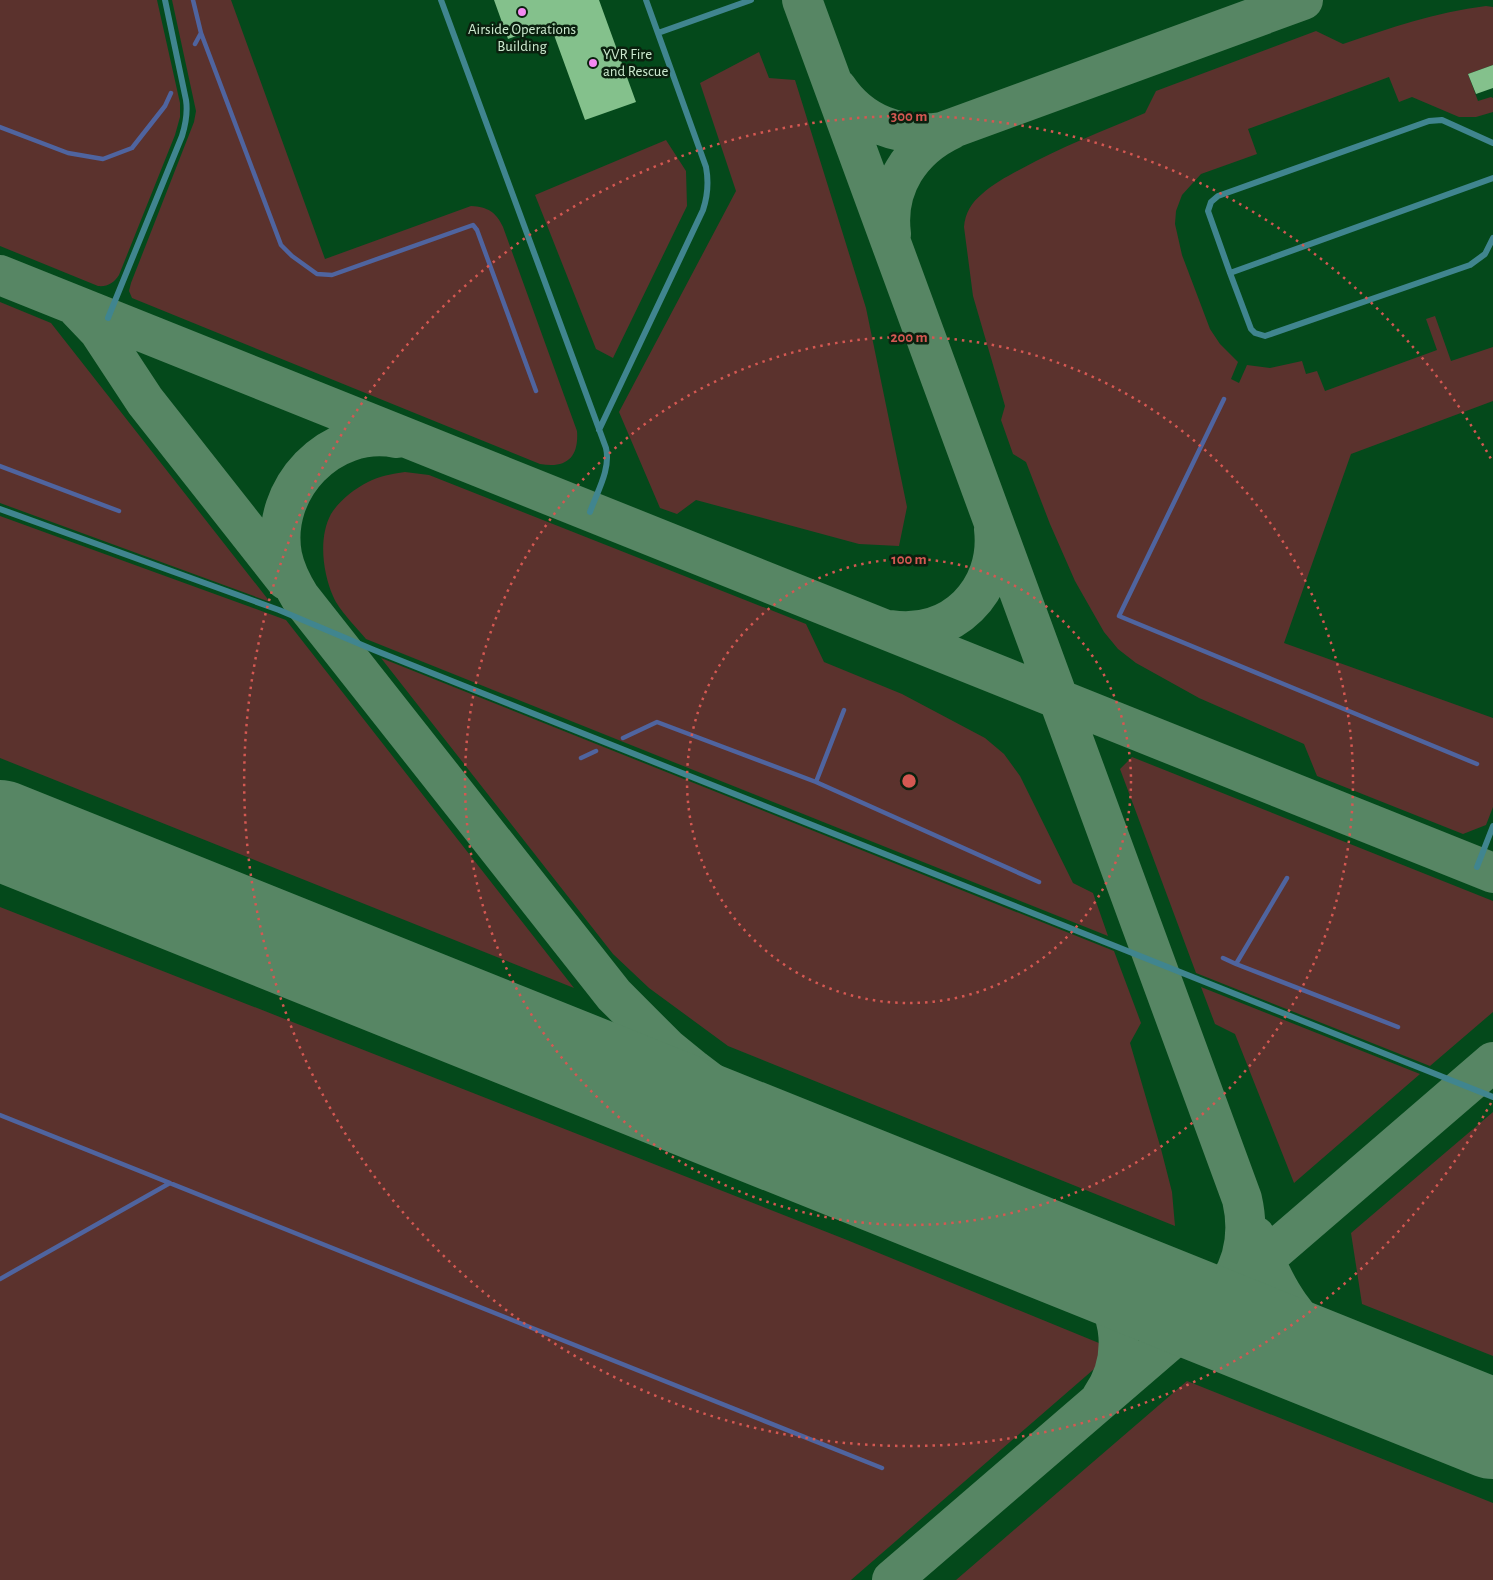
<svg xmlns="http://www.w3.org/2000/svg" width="1493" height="1580" font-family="'Alegreya Sans',sans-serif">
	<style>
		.built { fill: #04491b }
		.green { fill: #5b322d }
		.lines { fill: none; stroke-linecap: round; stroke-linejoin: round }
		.stream { stroke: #4f649f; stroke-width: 4.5 }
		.taxiway { stroke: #578664; stroke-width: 40 }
		.runway { stroke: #578664; stroke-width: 100 }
		.building { fill: #84c18c }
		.lane { stroke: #40858f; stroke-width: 6 }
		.ring { fill: none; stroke: #d45852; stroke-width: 2.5; stroke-dasharray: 2.5 5 }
		.poi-dot { fill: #f489f1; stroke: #0a200e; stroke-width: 2 }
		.labels { text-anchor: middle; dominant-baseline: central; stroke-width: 5; stroke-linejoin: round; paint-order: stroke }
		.poi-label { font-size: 15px; fill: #cce9cf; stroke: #0a200e }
		.centre { fill: #d45852; stroke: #0a200e; stroke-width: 2.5 }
		.ring-label { font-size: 15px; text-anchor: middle; font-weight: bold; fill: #d45852; stroke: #0a200e; stroke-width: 5; stroke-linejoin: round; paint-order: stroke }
	</style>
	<rect width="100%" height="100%" fill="#023f16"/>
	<!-- built -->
	<path class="built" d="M0 0H1493V1580H0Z"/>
	<!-- green -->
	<path class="green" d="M0 0H157L180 103V117L175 135 119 275C114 283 107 287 98 286L0 246Z
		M172 0H231L325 259 471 206C488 207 496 212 503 227L577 431C579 457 567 469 540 464L132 298 129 291 131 283 194 122 196 111Z
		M1486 6 1493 7V65L1468 74 1478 101 1491 97 1493 98V112L1476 117H1459L1412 97 1399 102 1389 77 1248 129 1257 154 1201 174 1182 195 1176 211 1175 224 1182 255 1210 329 1220 344 1238 362 1231 379 1239 383 1247 365 1270 368 1302 361 1306 374 1317 371 1325 391 1437 350 1426 319 1435 316 1451 361 1493 347V401L1351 454 1284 643 1493 718V807L1486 825 1463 834 1317 776 1304 744 1199 698 1136 663 1118 649 1104 632 1075 581 1050 524 1026 462 1013 454 1001 420 1005 406 973 296 964 227C965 213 972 202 982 194 993 184 1008 176 1021 169 1061 147 1103 131 1145 113L1156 91 1316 31 1343 44C1390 28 1436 12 1486 6Z
		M759 52 769 78 795 80 866 308 907 507 899 546 859 544 696 500 677 514 660 508 619 412 736 191 700 83Z
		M666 140 686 171 687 206 613 358 596 349 535 195Z
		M0 302 51 323 270 602 0 503Z
		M405 472 429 475 806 624 824 662 902 694 985 738 1004 754 1020 776 1073 883 1093 893 1108 936 366 639C357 628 338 609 333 596 323 573 318 538 331 514 339 501 354 489 368 482 379 476 392 474 405 472Z
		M0 516 286 620 574 988 0 758Z
		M381 658 1114 951 1141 1023 1130 1043 1161 1149 1172 1192 1175 1226 728 1046 649 988 613 954Z
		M1132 757 1493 901V1012L1430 1066 1196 973 1120 769Z
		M0 907 847 1240 1116 1350 851 1580H0Z
		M1201 987 1420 1074 1294 1183 1235 1034 1215 1024Z
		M1493 1112V1356L1362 1304 1351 1233Z
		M1187 1381 1493 1503V1580H956Z"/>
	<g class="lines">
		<!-- stream -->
		<path class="stream" d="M193 0 201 33 195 44
			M201 33 281 245 292 256 317 274 332 275 473 225 477 230 536 391
			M0 127 68 153 103 159 132 148 165 106 171 93
			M1224 399 1119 616 1477 764
			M0 466 119 511
			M623 738 657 722 816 782 1039 882
			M581 758 596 751
			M816 782 844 710
			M1287 878 1236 964 1398 1027
			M1223 958 1236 964
			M0 1115 882 1468
			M0 1279 170 1183"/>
		<!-- taxiway -->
		<path class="taxiway" d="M802 0 1242 1199C1251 1238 1242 1273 1215 1302
			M837 88C861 124 900 138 942 132L1303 0
			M891 234C885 187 911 148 952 129
			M0 275 1493 873
			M78 309 99 331 145 401 286 580
			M397 438C330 425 270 489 282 555 285 570 292 584 300 597L614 995 667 1048 694 1070 802 1152
			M890 630C952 640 1001 590 994 529
			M1255 1236C1264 1260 1274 1284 1289 1305 1334 1369 1415 1395 1485 1426
			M1052 1252C1065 1260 1079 1267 1090 1278 1125 1309 1127 1361 1101 1398
			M1141 1288C1176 1290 1202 1297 1235 1280
			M892 1580 1493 1062"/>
		<!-- runway -->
		<path class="runway" d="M0 830 1493 1429"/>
	</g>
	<!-- building -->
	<path class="building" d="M494 0H599L636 102 585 120 550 24 508 39Z
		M1493 65V88L1476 94 1468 74Z"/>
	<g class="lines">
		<!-- lane -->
		<path class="lane" d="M441 0 606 448C611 469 597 492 590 512
			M658 33 751 0
			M1493 143 1442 120 1429 121 1218 196 1211 202 1208 211 1230 273 1493 178
			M1230 273 1251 329 1255 333 1265 336 1470 265 1485 254 1493 238
			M108 318 182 136C186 123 188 113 186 100L165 0
			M599 430 703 210C708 195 709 183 706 167L646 0
			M0 509 279 610 374 650 1493 1097
			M1477 867 1493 826"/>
	</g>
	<!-- distance rings -->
	<g class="ring">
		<circle cx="909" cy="781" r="222"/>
		<circle cx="909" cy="781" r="444"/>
		<path d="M1491 1103A665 665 0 1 1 1491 459"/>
	</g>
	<!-- markers -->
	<g class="poi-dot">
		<circle cx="522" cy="12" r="5"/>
		<circle cx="593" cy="63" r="5"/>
	</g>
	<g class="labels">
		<!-- poi labels -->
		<g class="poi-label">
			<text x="522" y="29">Airside Operations<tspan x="522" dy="17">Building</tspan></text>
			<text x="603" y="54" text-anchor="start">YVR Fire<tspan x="603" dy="17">and Rescue</tspan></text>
		</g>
	</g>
	<circle cx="909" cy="781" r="8" class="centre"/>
	<g class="ring-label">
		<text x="909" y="121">300 m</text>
		<text x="909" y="342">200 m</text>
		<text x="909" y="564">100 m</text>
	</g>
</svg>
